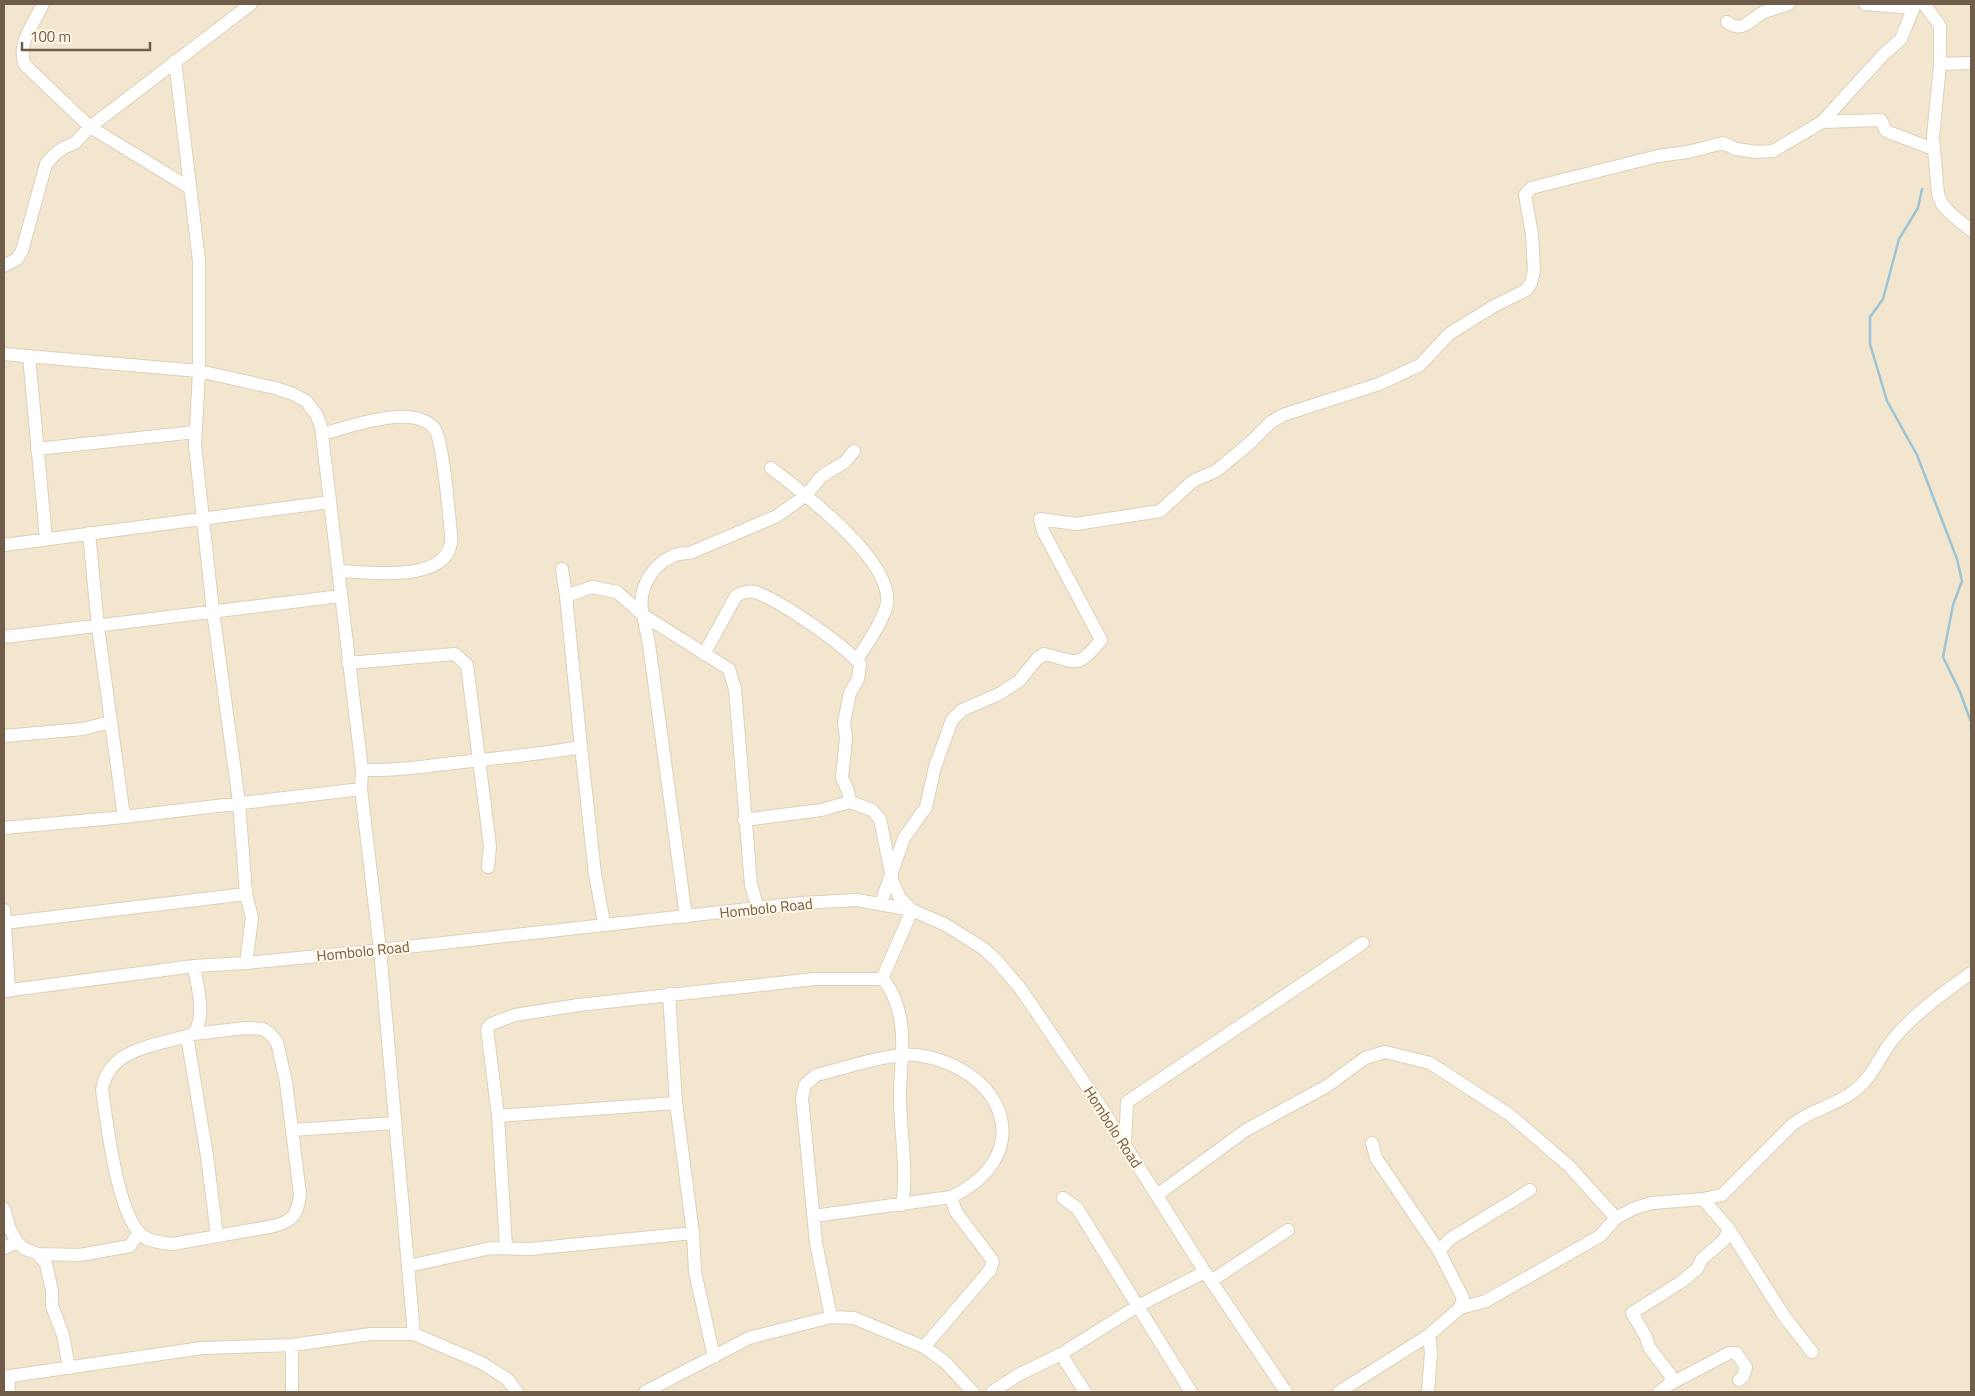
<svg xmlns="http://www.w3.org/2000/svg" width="1975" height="1396" font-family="'Titillium Web',sans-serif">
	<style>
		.residential { fill: #f2e6cf }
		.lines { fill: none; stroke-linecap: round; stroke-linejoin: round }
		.stream { stroke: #9dc4d4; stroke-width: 2.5 }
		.minor-casing { stroke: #ded0bc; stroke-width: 14 }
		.minor { stroke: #fff; stroke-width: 12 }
		.labels { text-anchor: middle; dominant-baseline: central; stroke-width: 4; stroke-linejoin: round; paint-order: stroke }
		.street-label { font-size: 15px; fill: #6f5c49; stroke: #fef7e5 }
	</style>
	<rect width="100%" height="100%" fill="#fbf4e0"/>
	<!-- residential -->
	<path class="residential" d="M4 4H1971V1392H4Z"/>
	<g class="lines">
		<!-- stream -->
		<path class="stream" d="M1922 189 1918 208 1899 239 1883 299 1870 317V344L1887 401 1917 455 1957 559 1962 581 1953 605 1943 657 1960 692 1971 722V731"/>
		<!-- minor casing -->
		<g class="minor-casing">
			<path id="minor" d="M43 4C34 23 16 45 25 65L90 127 190 188
				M1865 4 1913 8
				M1924 4 1940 26V64L1933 137 1938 194 1942 204 1951 214 1971 230
				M1727 22C1742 33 1749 21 1762 13 1770 9 1780 7 1789 4
				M175 61 199 261V371L195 446 213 611 239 802 246 894 252 918 246 963
				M1940 64 1971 63
				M1822 122 1881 120 1886 131 1933 149
				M4 266 17 259 22 251 46 164 55 154 63 148 75 143 90 127 251 4
				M4 354 199 371 275 388 293 394 306 401 316 414 321 426 362 770 361 789 380 950 414 1334
				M29 356 46 539
				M323 434C348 427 413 403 434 428 443 438 449 516 451 534 456 585 369 572 338 571
				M37 449 195 432
				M771 468C803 493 892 559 887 603 885 619 865 646 857 660
				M89 533 98 627 124 817
				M4 545 330 502
				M562 569 566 596
				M4 637 341 596
				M704 654 736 596C742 592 751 590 758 593 783 603 842 643 860 664L858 679 850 693 844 722 846 738 842 778 848 791 850 802
				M348 663 455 654 467 665 490 846 488 867
				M4 736 83 729 110 722
				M581 747 566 596 592 587 617 592 643 615 649 644 686 917
				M362 770C402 771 441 764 481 760 515 756 548 753 581 747L595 874 604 923
				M744 820 821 810 850 802 872 810 880 819 893 883 900 898 912 910 882 979
				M4 828 124 817 361 789
				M881 903 904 838 926 807 935 767 952 720 962 710 999 694 1019 681 1037 659 1044 654C1077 661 1076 671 1101 640L1043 531 1040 519 1076 524 1160 511 1193 481 1216 471 1250 443 1271 422 1283 415 1379 384 1420 365 1449 334 1494 306 1526 290 1531 283 1534 271 1532 234 1525 195 1531 188 1658 156 1688 152 1723 143 1736 149 1757 152 1773 151 1822 122 1883 55 1901 39 1915 4
				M758 908 751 885 735 689 729 669 643 615C635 586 659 552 690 553L777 516 806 495 822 476 845 462 854 451
				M4 910 9 991
				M4 923 246 894
				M4 991 194 966 246 963 380 950 802 903 857 900 912 910 946 925 984 949 996 960 1020 988 1099 1104 1205 1272 1286 1392
				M669 994 676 1103 693 1233 695 1272 714 1357
				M193 1034 246 1028 263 1029 269 1033 277 1042 286 1082 300 1194C298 1214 293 1221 274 1226L173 1244C164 1243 151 1242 144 1237 117 1218 107 1122 102 1090 109 1046 159 1046 193 1034 207 1017 197 986 194 966
				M187 1036 207 1156 217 1235
				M498 1116 676 1103
				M293 1130 395 1123
				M1372 1143 1376 1158 1439 1251 1463 1298 1460 1308
				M1125 1145 1127 1102 1363 943
				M1157 1195 1246 1130 1327 1086 1365 1058 1385 1052 1430 1063 1510 1115 1569 1166 1616 1218
				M1063 1198 1077 1208 1191 1392
				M4 1209 10 1229 17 1242 25 1249 38 1254 46 1264 52 1291V1306L63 1335 69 1368
				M814 1216 951 1197C1040 1154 1004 1067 916 1055 891 1052 842 1069 816 1075L805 1085 802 1098 816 1243 831 1317
				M1729 1229 1784 1316 1812 1352
				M506 1247 498 1116 487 1029 491 1024 515 1015 579 1005 815 979H882C892 988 897 1004 900 1017 905 1043 900 1070 900 1097 900 1132 908 1170 902 1205
				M4 1248 17 1242
				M1439 1251 1450 1239 1530 1190
				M38 1254 80 1255 130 1246 139 1232
				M408 1266 491 1248 530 1249 693 1233
				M1211 1281 1288 1230
				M292 1345V1392
				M924 1347 990 1270 993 1261 956 1212 951 1197
				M1061 1354 1085 1392
				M8 1376 9 1392
				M4 1377 202 1348 292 1345 371 1334H414L482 1363 507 1379 517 1392
				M1670 1384 1729 1353H1736L1746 1367 1743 1377 1739 1380
				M645 1392 749 1338 831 1317 854 1318 924 1347 945 1362 973 1392
				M992 1392 1018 1375 1061 1354 1136 1307 1205 1272
				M1339 1392 1429 1335
				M1428 1392 1431 1353 1429 1335 1460 1308 1486 1301 1600 1236 1616 1218 1635 1208 1652 1203 1703 1199 1722 1195 1793 1124C1814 1108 1843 1104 1862 1084 1876 1071 1882 1051 1895 1037 1915 1013 1946 991 1971 973
				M1659 1392 1670 1384 1671 1376 1649 1347 1646 1337 1632 1313 1681 1282 1697 1269 1702 1259 1724 1240 1729 1229 1703 1199"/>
		</g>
		<!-- minor -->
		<use href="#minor" class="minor"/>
	</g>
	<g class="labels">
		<!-- street labels -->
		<g class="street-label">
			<text transform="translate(766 908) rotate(-6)">Hombolo Road</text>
			<text transform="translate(363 951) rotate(-6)">Hombolo Road</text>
			<text transform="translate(1113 1127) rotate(57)">Hombolo Road</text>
		</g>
	</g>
	<!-- border -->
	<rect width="1975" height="1396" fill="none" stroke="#6f5c49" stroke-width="10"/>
	<!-- scale -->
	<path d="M22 42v8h128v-8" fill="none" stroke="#6f5c49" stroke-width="2.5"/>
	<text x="30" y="42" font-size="15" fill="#6f5c49" stroke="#fef7e5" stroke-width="4" paint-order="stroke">100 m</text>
</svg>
